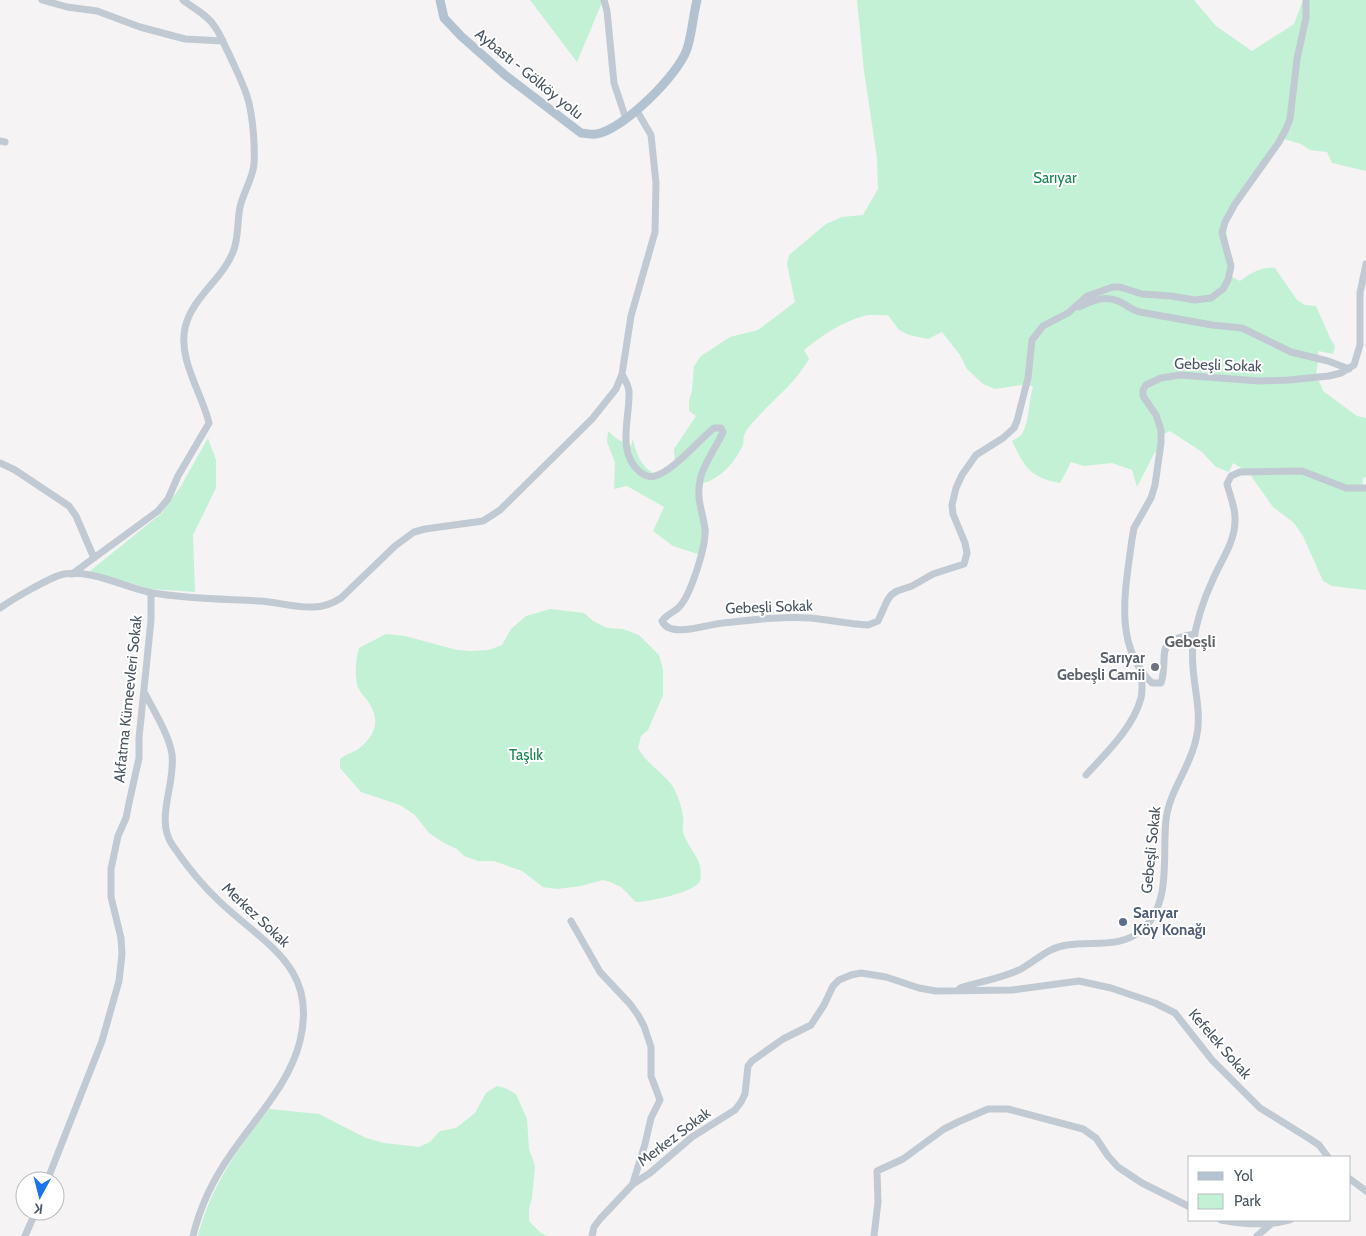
<svg xmlns="http://www.w3.org/2000/svg" width="1366" height="1236" font-family="Cabin,sans-serif">
	<style>
		.green { fill: #c3f1d5 }
		.lines { fill: none; stroke-linecap: round; stroke-linejoin: round }
		.minor { stroke: #c1cad2; stroke-width: 7 }
		.major { stroke: #b3c2d1; stroke-width: 9 }
		.worship-dot { fill: #6b7280; stroke: #fff; stroke-width: 2 }
		.service-dot { fill: #5c6f8a; stroke: #fff; stroke-width: 2 }
		.labels { text-anchor: middle; dominant-baseline: central; stroke-width: 4; stroke-linejoin: round; paint-order: stroke }
		.street-label { font-size: 15px; fill: #4a5661; stroke: #fff }
		.park-label { font-size: 15px; fill: #17864f; stroke: #fff }
		.worship-label { font-size: 15px; font-weight: bold; fill: #5b616d; stroke: #fff; text-anchor: end }
		.service-label { font-size: 15px; font-weight: bold; fill: #4e5e75; stroke: #fff; text-anchor: start }
		.neighbourhood-label { font-size: 16px; font-weight: bold; fill: #5f6368; stroke: #fff }
	</style>
	<rect width="100%" height="100%" fill="#f5f3f3"/>
	<!-- green -->
	<path class="green" d="M530 0H603L577 62Z
		M857 0H1194L1216 26 1252 51 1294 24 1303 0H1366V171L1332 163 1327 152 1310 150 1301 144 1284 139 1230 215C1228 222 1225 230 1227 238 1230 256 1236 258 1232 277L1240 281C1250 274 1261 266 1275 268L1297 300 1305 305 1316 306 1330 338 1335 346 1333 354 1318 351 1319 357 1316 374 1323 391 1357 416 1366 418V477L1363 478 1362 488 1366 491V590L1332 586 1323 581 1303 536 1294 523 1273 507 1249 473 1233 463 1229 472 1216 467 1202 452 1170 431 1164 434 1163 451 1155 452 1137 487 1132 470 1112 463 1084 466 1071 462 1060 483C1030 477 1025 468 1012 441 1015 439 1020 437 1022 434 1030 421 1028 402 1033 387L1027 384 995 389 983 384 967 369 960 355 942 332 928 339 909 335 899 330 888 315C880 316 871 314 864 316 842 322 822 335 804 350L809 359C795 384 774 398 755 420 751 424 745 431 744 436 743 439 744 444 742 447 735 462 719 480 703 483L701 498 709 530 704 556 673 546 653 531 664 507 627 486 614 489 615 462 607 442 608 431 617 439 631 446 633 439C636 454 643 471 659 475L675 464 674 449 696 416 689 411V401L692 391 694 366 701 356 730 337 758 330 795 302 787 264 789 255 826 224 842 217 863 215 878 189 877 158 864 71Z
		M208 438 216 460V488L193 535 195 592 151 589 90 571 162 513 181 486Z
		M550 609 584 613 593 621 607 628 623 629 639 635 659 655 663 669V695L648 730 641 736 638 748C646 763 661 771 671 784 677 792 682 807 683 817 684 822 682 827 683 832 686 843 699 858 700 866 701 870 701 878 700 881 696 892 648 902 636 902L621 887 610 882 603 880 581 886 557 889 543 887 522 871 494 861H478L464 856 457 849 444 843 429 833 415 815 400 805 361 792 340 768V759C347 753 357 752 363 745 378 731 379 716 367 700 364 696 360 692 358 687 354 677 356 659 359 648L386 634 405 636 457 650 471 651 489 650 502 645 511 629 526 616Z
		M497 1086 505 1088 516 1094 527 1119 529 1149 535 1166 532 1198 529 1209V1221L541 1233 547 1236H198C210 1188 238 1148 269 1109L319 1114 366 1138 384 1143 419 1147 430 1142 440 1131 456 1128 475 1113 486 1093Z"/>
	<g class="lines">
		<!-- minor -->
		<path class="minor" d="M42 0 67 7 97 11 140 27 185 39 223 41
			M604 0 607 11 614 83 626 119
			M0 141 5 142
			M1079 307C1092 301 1104 295 1118 301 1126 304 1131 310 1140 312L1212 325 1242 328 1291 352 1328 361 1349 369
			M622 374C625 380 629 386 629 392 630 418 616 452 640 472 644 475 650 478 655 476 672 472 699 440 714 428H721L723 432C716 448 703 464 700 480 696 501 703 511 705 530 706 546 691 594 680 606 675 612 667 614 662 621 670 639 708 624 723 623 752 620 782 616 811 618 830 620 849 624 868 625L878 621 887 601 891 595 897 591 912 586 933 574 964 564 967 553 965 543 953 514 952 505 956 488 962 475 976 455 1003 438 1014 428 1017 421 1028 378 1032 340 1043 326 1068 313 1087 296 1113 287H1120L1142 294 1171 296 1195 300 1211 298 1223 289 1228 280 1231 266 1222 233 1225 222 1235 204 1279 142 1286 129 1290 119 1297 59 1306 18V0
			M0 463 15 470 69 506 76 516 94 558
			M72 574 158 511 168 499 178 476 209 423C202 393 178 360 185 328 192 297 222 280 233 252 239 238 237 221 240 207 243 193 253 178 254 164 255 146 253 120 249 103 245 86 236 70 229 54 224 45 221 35 215 27 208 15 194 9 183 0
			M0 608C13 599 50 577 64 574 92 569 126 588 153 593 189 599 224 599 260 601 277 602 295 608 313 607 324 607 332 604 341 598L395 546 414 532 425 529 483 521 500 510 592 419 616 389 622 374 631 316 655 232 656 183 651 135 637 111
			M1195 634C1151 641 1170 654 1161 683H1152C1112 645 1126 587 1132 539L1134 528 1151 498 1155 485 1161 443V430L1156 415 1143 396V390L1146 385 1161 378 1180 375 1259 381 1289 380 1329 376 1341 373 1354 365 1360 345V293L1366 264
			M144 692C153 709 169 735 172 754 176 785 154 819 173 846 186 865 202 885 219 901 265 945 318 966 300 1041 289 1085 255 1118 231 1154 214 1178 200 1207 193 1236
			M1086 775C1106 753 1133 728 1141 698 1143 690 1142 680 1141 671
			M571 921 600 972 630 1004 638 1015 644 1026 651 1047V1076L660 1100 651 1118 645 1144 633 1183
			M960 988C980 981 1002 979 1021 969 1037 960 1049 947 1067 945 1094 941 1121 949 1143 929 1172 903 1162 854 1166 820 1169 791 1190 768 1196 739 1204 709 1189 676 1193 645 1196 622 1204 598 1214 577 1222 559 1235 541 1235 521 1236 508 1230 496 1227 484L1231 476 1240 472 1302 471 1346 488H1366
			M1350 1179 1366 1191
			M47 1181 102 1041 119 981 122 954 121 938 111 897V869L118 836 126 818 129 803 139 758V738L151 620V593
			M1221 1220C1243 1224 1269 1226 1290 1220
			M25 1236 36 1211
			M592 1236 594 1227 600 1219 633 1184 650 1173 692 1137 735 1110 741 1102 745 1094 748 1066 752 1061 783 1039 811 1025 824 1005 833 986 839 980 851 975 861 973 886 977 919 988 936 991 1012 990 1079 981 1111 988 1155 1003 1175 1013 1212 1060 1260 1108 1310 1139 1319 1145 1328 1157
			M874 1236 878 1202 877 1171 903 1159 944 1129 958 1122 988 1109H1008L1083 1129 1096 1138 1108 1156 1118 1167 1142 1183 1190 1207
			M1257 1236 1271 1224"/>
		<!-- major -->
		<path class="major" d="M440 0 444 18 461 36 505 75 581 133C585 133 592 135 596 134 622 131 679 74 687 49 692 34 693 16 697 0"/>
	</g>
	<!-- markers -->
	<circle class="worship-dot" cx="1155" cy="667" r="5"/>
	<circle class="service-dot" cx="1123" cy="922" r="5"/>
	<g class="labels">
		<!-- street labels -->
		<g class="street-label">
			<text transform="translate(529 74) rotate(39)">Aybastı - Gölköy yolu</text>
			<text transform="translate(1218 365) rotate(2)">Gebeşli Sokak</text>
			<text transform="translate(769 607) rotate(-2)">Gebeşli Sokak</text>
			<text transform="translate(128 699) rotate(-84)">Akfatma Kümeevleri Sokak</text>
			<text transform="translate(1151 850) rotate(-84)">Gebeşli Sokak</text>
			<text transform="translate(256 915) rotate(43)">Merkez Sokak</text>
			<text transform="translate(1220 1044) rotate(49)">Kefelek Sokak</text>
			<text transform="translate(674 1137) rotate(-37)">Merkez Sokak</text>
		</g>
		<!-- park labels -->
		<g class="park-label">
			<text x="1055" y="178">Sarıyar</text>
			<text x="526" y="755">Taşlık</text>
		</g>
		<!-- worship labels -->
		<g class="worship-label">
			<text x="1145" y="658">Sarıyar<tspan x="1145" dy="17">Gebeşli Camii</tspan></text>
		</g>
		<!-- service labels -->
		<g class="service-label">
			<text x="1133" y="913">Sarıyar<tspan x="1133" dy="17">Köy Konağı</tspan></text>
		</g>
		<!-- neighbourhood labels -->
		<g class="neighbourhood-label">
			<text x="1190" y="641">Gebeşli</text>
		</g>
	</g>
	<!-- legend -->
	<rect x="1188" y="1156" width="162" height="65" fill="#ffffff" stroke="#b7bbc0"/>
	<rect x="1198" y="1172" width="25" height="8" fill="#b3c2d1" stroke="#b7bbc0"/>
	<text x="1234" y="1181" font-size="15" fill="#4a5661">Yol</text>
	<rect x="1198" y="1194" width="25" height="15" fill="#c3f1d5" stroke="#b7bbc0"/>
	<text x="1234" y="1206" font-size="15" fill="#4a5661">Park</text>
	<!-- north arrow -->
	<g transform="translate(40 1196) rotate(187)"><circle r="24" fill="#ffffff" stroke="#b7bbc0"/>
	<path d="M0-4L9 19L0 12L-9 19Z" fill="#1a73e8"/>
	<text y="-8" font-size="14" font-weight="bold" text-anchor="middle" fill="#4a5661">K</text>
	</g>
</svg>
